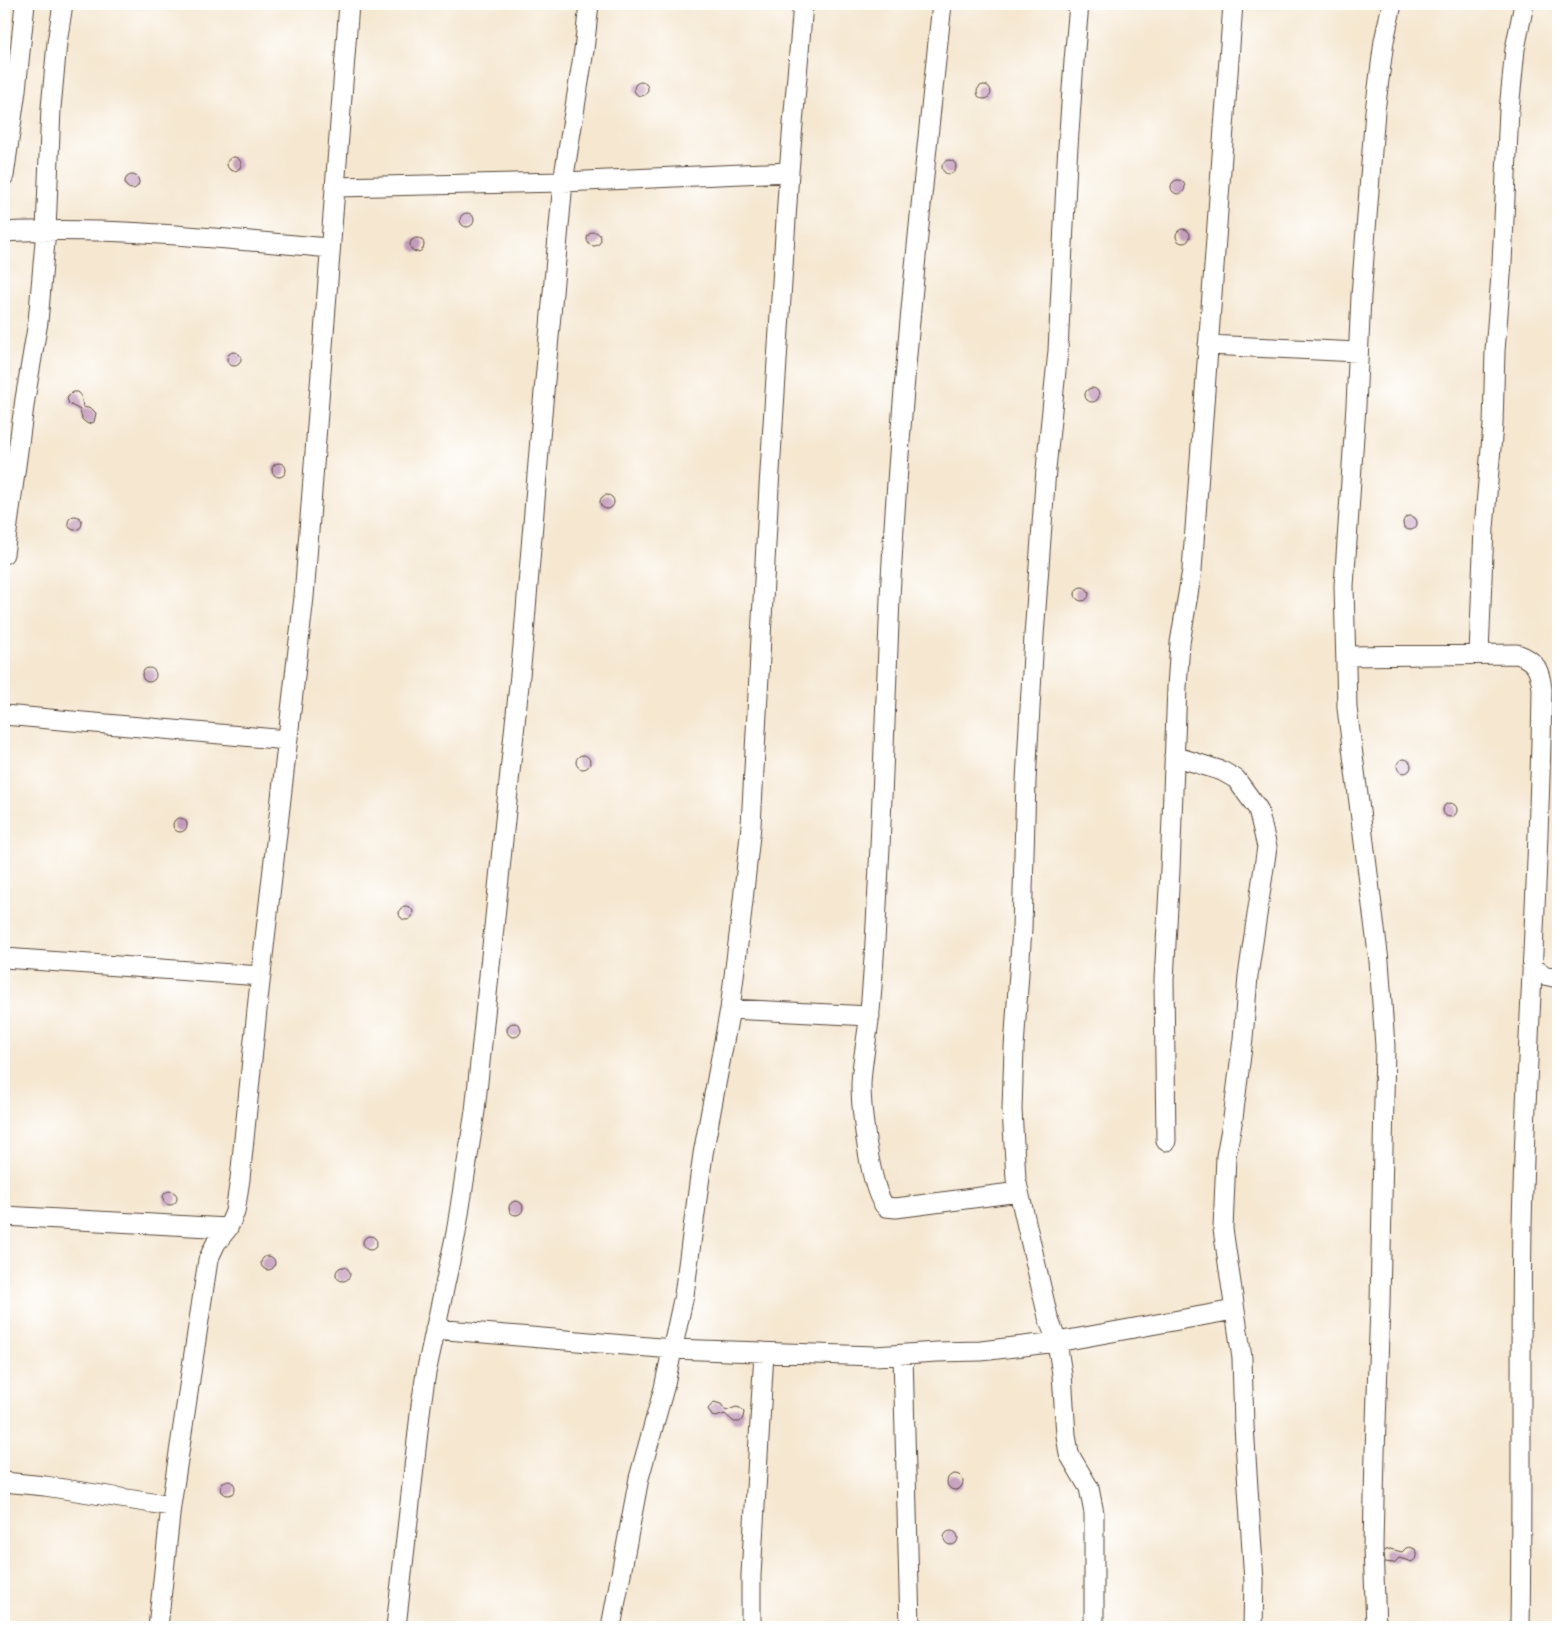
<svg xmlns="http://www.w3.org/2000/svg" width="1562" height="1631" font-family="Dekko,sans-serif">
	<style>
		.building { fill: #c39bbb }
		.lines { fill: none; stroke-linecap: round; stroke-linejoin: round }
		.street-casing { stroke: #574639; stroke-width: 21 }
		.street { stroke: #fff; stroke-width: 19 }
	</style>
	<rect width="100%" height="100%" fill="#fff"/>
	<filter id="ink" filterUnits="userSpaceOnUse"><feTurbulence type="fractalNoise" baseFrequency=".02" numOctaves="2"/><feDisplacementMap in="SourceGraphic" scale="10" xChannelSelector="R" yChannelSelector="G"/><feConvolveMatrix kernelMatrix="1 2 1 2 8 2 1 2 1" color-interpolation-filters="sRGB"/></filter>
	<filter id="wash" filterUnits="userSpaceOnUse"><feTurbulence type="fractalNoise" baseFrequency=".0096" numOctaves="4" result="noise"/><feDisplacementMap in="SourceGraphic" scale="20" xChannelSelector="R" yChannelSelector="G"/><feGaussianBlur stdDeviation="1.12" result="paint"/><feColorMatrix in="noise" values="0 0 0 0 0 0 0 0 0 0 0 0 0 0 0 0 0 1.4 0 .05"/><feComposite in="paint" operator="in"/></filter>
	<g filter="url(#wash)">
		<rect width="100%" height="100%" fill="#f5e7d0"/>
		<g id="blocks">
			<!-- building -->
			<path class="building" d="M634 89a7 7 0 1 1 14 0a7 7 0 1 1-14 0Z
				M977 92a7 7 0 1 1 14 0a7 7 0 1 1-14 0Z
				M227 164a7 7 0 1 1 14 0a7 7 0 1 1-14 0Z
				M942 167a7 7 0 1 1 14 0a7 7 0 1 1-14 0Z
				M125 182a7 7 0 1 1 14 0a7 7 0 1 1-14 0Z
				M1171 187a7 7 0 1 1 14 0a7 7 0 1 1-14 0Z
				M460 220a7 7 0 1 1 14 0a7 7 0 1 1-14 0Z
				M1176 236a7 7 0 1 1 14 0a7 7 0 1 1-14 0Z
				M587 239a7 7 0 1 1 14 0a7 7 0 1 1-14 0Z
				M410 245a7 7 0 1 1 14 0a7 7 0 1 1-14 0Z
				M227 359a7 7 0 1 1 14 0a7 7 0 1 1-14 0Z
				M1085 395a7 7 0 1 1 14 0a7 7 0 1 1-14 0Z
				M73 392H78L81 395 83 407 92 409 96 413 94 422 88 424 85 422 82 419 80 410 69 404 67 398Z
				M272 470a7 7 0 1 1 14 0a7 7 0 1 1-14 0Z
				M600 502a7 7 0 1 1 14 0a7 7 0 1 1-14 0Z
				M1403 523a7 7 0 1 1 14 0a7 7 0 1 1-14 0Z
				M68 523a7 7 0 1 1 14 0a7 7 0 1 1-14 0Z
				M1075 594a7 7 0 1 1 14 0a7 7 0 1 1-14 0Z
				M142 675a7 7 0 1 1 14 0a7 7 0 1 1-14 0Z
				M576 762a7 7 0 1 1 14 0a7 7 0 1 1-14 0Z
				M1397 766a7 7 0 1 1 14 0a7 7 0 1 1-14 0Z
				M1443 810a7 7 0 1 1 14 0a7 7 0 1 1-14 0Z
				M173 825a7 7 0 1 1 14 0a7 7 0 1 1-14 0Z
				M399 913a7 7 0 1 1 14 0a7 7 0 1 1-14 0Z
				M507 1030a7 7 0 1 1 14 0a7 7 0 1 1-14 0Z
				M163 1198a7 7 0 1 1 14 0a7 7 0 1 1-14 0Z
				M509 1208a7 7 0 1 1 14 0a7 7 0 1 1-14 0Z
				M363 1243a7 7 0 1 1 14 0a7 7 0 1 1-14 0Z
				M261 1263a7 7 0 1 1 14 0a7 7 0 1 1-14 0Z
				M336 1274a7 7 0 1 1 14 0a7 7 0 1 1-14 0Z
				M714 1402 721 1404 726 1411 736 1407 740 1408 744 1412 743 1418 740 1422H734L725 1414 716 1417 712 1416 708 1409Z
				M947 1482a8 8 0 1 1 16 0a8 8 0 1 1-16 0Z
				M221 1488a7 7 0 1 1 14 0a7 7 0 1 1-14 0Z
				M944 1538a7 7 0 1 1 14 0a7 7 0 1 1-14 0Z
				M1410 1547 1415 1549 1417 1553V1557L1412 1562 1399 1558 1394 1563 1385 1562 1384 1552 1386 1550 1390 1549 1402 1552 1406 1548Z"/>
		</g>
	</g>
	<g filter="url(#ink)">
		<use href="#blocks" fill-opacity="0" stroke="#574639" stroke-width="1"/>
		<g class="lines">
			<!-- street casing -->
			<g class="street-casing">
				<path id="street" d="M942 4C921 201 900 399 890 598 886 681 884 764 880 847 877 902 875 957 870 1011 868 1035 862 1059 861 1084 861 1107 870 1193 886 1207L896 1208 1019 1192
					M1079 4 1074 61 1067 161 1058 351 1046 469 1034 636 1026 781 1022 928 1014 1048 1012 1109 1016 1179 1048 1317 1057 1342 1062 1374 1066 1435 1069 1454 1089 1488 1094 1513V1627
					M4 176 16 90 25 4
					M336 187 563 182 789 172
					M4 232C113 226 222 239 330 248
					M1208 345 1358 352
					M4 554 25 399 38 322 46 230 51 108 57 43 63 4
					M1479 654 1484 528 1493 425 1495 351 1502 263 1509 110 1515 49 1524 4
					M1346 656 1517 654C1536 660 1540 671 1542 689 1540 869 1526 1047 1522 1226 1520 1360 1522 1494 1520 1627
					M4 715 287 740
					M1174 756 1222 771 1236 779 1258 809 1267 847 1248 976 1243 1039 1233 1118 1226 1156 1223 1229 1242 1358 1244 1426 1254 1581 1253 1627
					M4 958 261 976
					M1532 967 1544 975 1558 978
					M730 1009 870 1016
					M1166 1141 1164 980 1170 870 1177 687 1180 643 1192 570 1233 4
					M4 1216 228 1228
					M435 1329 672 1349 875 1356 937 1352 981 1351 1057 1342 1234 1310
					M903 1355 910 1627
					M4 1482 45 1486 171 1506
					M158 1627 171 1506 208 1260 216 1243 228 1228 235 1212 240 1179 258 1000 304 597 349 4
					M396 1627 421 1405 426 1373 456 1233 475 1111 523 646 542 414 563 182 584 50 589 4
					M611 1627 639 1478 664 1388 684 1295 703 1154 730 1009 741 919 751 826 769 487 789 172 803 4
					M751 1627V1575L764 1353
					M1376 1627 1373 1547 1375 1453 1380 1305 1385 1046 1379 961 1347 708 1344 586 1356 406 1361 296 1375 111 1384 41 1392 4"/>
			</g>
			<!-- street -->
			<use href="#street" class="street"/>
		</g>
	</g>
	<!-- margin -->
	<rect width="1562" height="1631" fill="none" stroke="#fff" stroke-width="20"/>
</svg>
